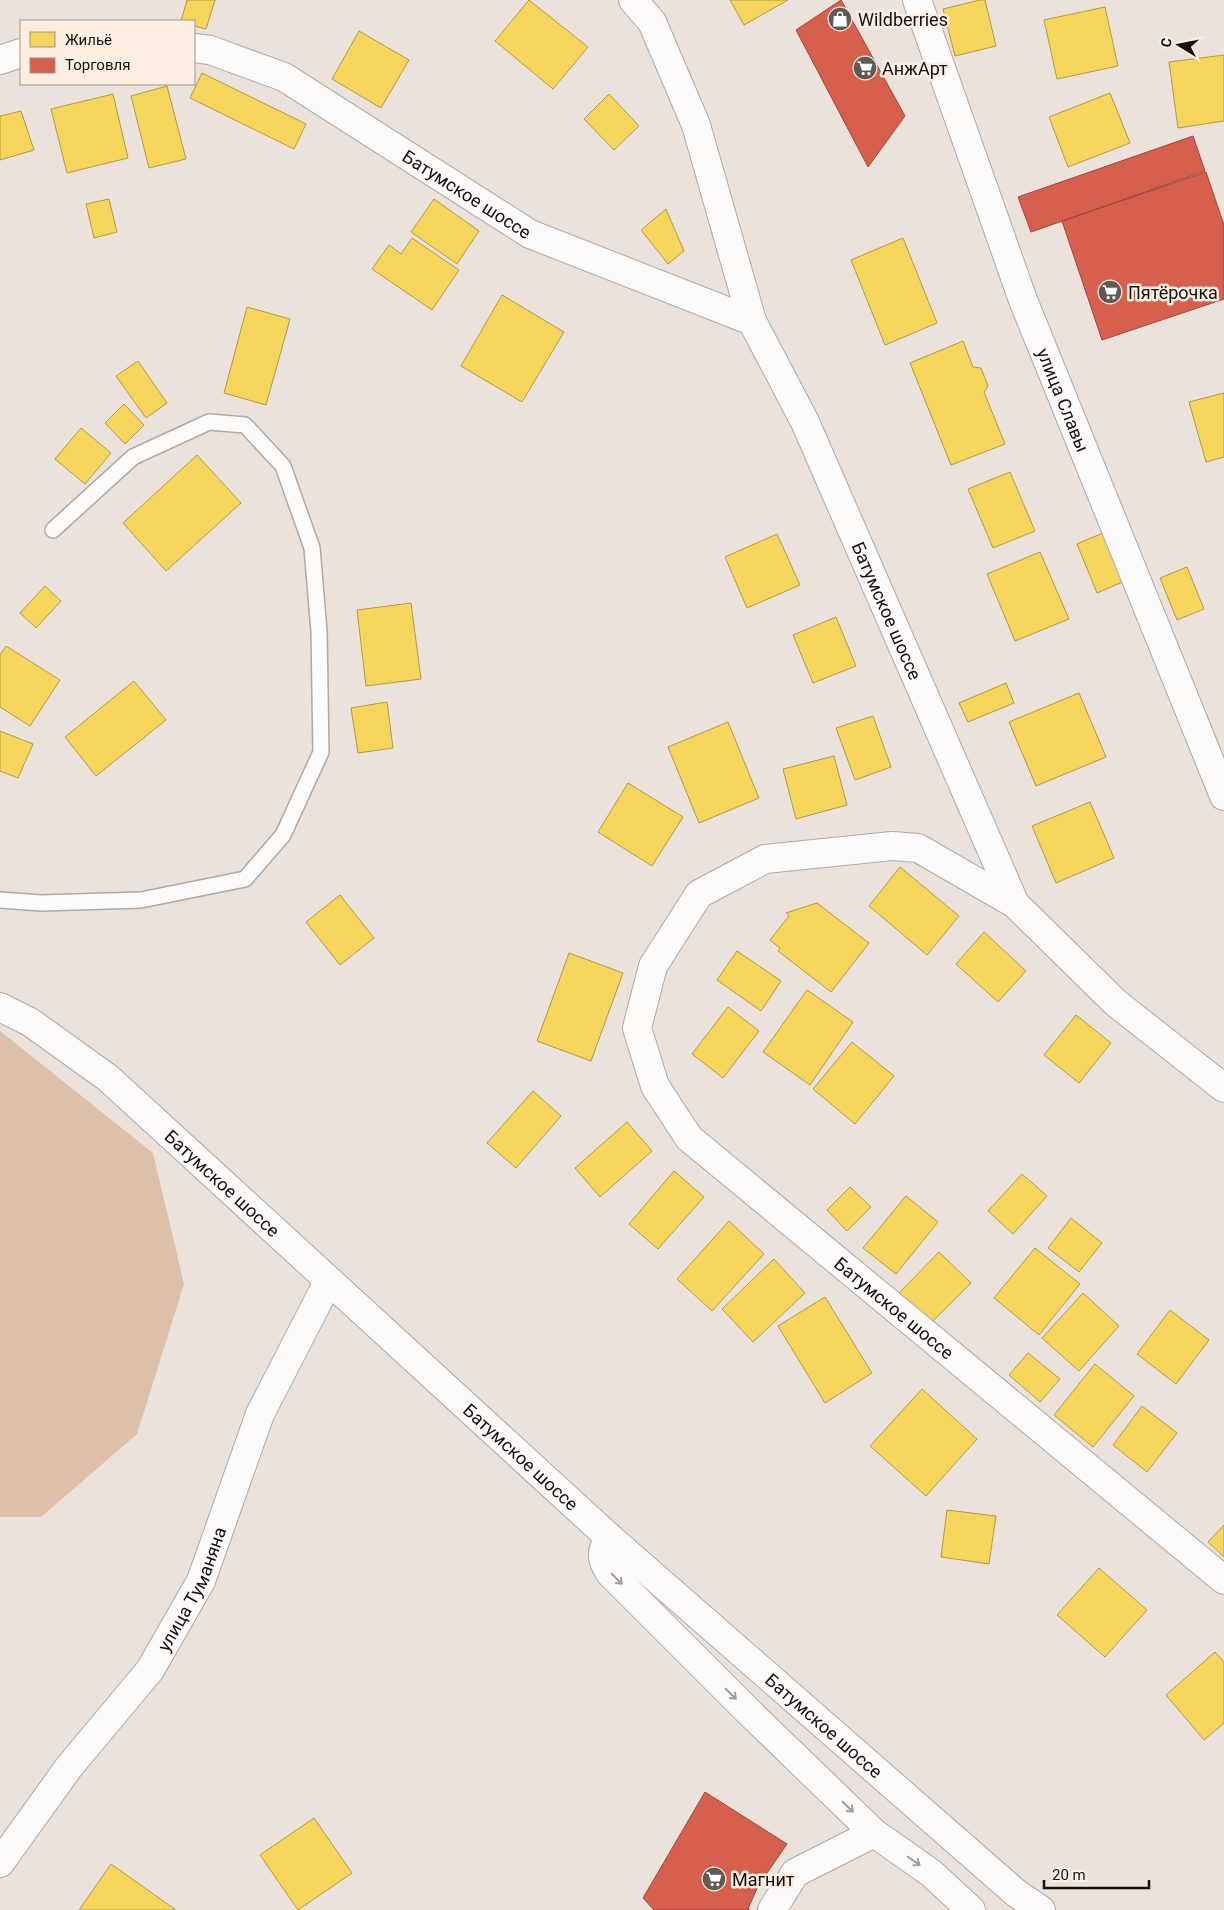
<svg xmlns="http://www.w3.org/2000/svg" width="1224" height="1910" font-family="Roboto,sans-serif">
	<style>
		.forest { fill: #dcc0aa }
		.homes { fill: #f6d55c; stroke: #b29a44 }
		.shops { fill: #d6604d; stroke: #9c483a }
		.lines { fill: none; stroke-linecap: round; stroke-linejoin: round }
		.service-casing { stroke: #afa8a3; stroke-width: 18 }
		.minor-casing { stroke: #afa8a3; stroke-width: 30 }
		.tertiary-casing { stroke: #afa8a3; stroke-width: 30 }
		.trunk-casing { stroke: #afa8a3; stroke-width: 30 }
		.service { stroke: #fcfbfa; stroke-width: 15 }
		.minor { stroke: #fcfbfa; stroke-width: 28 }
		.tertiary { stroke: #fcfbfa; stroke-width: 28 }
		.trunk { stroke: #fcfbfa; stroke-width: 28 }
		.oneway { stroke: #a09d9b }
		.labels { text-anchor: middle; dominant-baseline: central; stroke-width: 5; stroke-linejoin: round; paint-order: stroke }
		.poi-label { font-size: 18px; fill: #15100c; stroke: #fdeee2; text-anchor: start }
		.street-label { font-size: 18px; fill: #15100c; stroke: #fdeee2 }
	</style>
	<rect width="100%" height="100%" fill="#eae2db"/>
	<!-- forest -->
	<path class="forest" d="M0 1031 153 1153 184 1284 137 1434 41 1517H0Z"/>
	<!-- homes -->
	<path class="homes" d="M187 0H215L206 29 194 26V21H181Z
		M529 0 588 47 553 89 495 41Z
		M730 0H788L744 25Z
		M980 0H985L996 46 955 56 943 9Z
		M1105 7 1118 66 1057 79 1044 20Z
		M359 31 409 60 381 108 332 79Z
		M1224 55V121L1178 128 1169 62Z
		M202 73 306 124 294 149 190 98Z
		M167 86 186 159 149 168 131 96Z
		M1110 93 1130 143 1068 167 1049 117Z
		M113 94 128 158 67 173 51 109Z
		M609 94 639 126 614 150 584 119Z
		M21 111 34 150 0 160V116Z
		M109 199 117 232 94 238 86 204Z
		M434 199 479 231 457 264 411 232Z
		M666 209 684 251 668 264 641 230Z
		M412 238 459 270 432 310 372 269 389 245 401 254Z
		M903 238 937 323 885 345 851 260Z
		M502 295 564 332 522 402 461 366Z
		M247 307 290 319 266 405 224 393Z
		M963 341 973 367 981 368 988 386 984 392 1005 444 951 465 910 363Z
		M138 361 167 403 146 418 116 376Z
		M1224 393V457L1206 462 1189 402Z
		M124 404 144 425 125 444 105 423Z
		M81 428 111 453 85 484 55 459Z
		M197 455 241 503 166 571 123 523Z
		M1010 472 1035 531 993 548 968 489Z
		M1105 532 1125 581 1097 593 1077 544Z
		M777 534 800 585 747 608 725 557Z
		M1040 552 1069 619 1015 641 987 574Z
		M1187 567 1204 609 1177 620 1160 578Z
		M45 586 61 601 36 628 20 613Z
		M411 603 421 679 366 686 357 610Z
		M836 617 856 666 813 683 793 635Z
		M6 646 60 680 30 726 0 707V655Z
		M134 681 166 720 96 776 65 737Z
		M1006 683 1014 703 968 722 959 703Z
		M1079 693 1106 757 1036 786 1009 722Z
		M387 702 393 748 358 753 351 708Z
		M873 716 891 767 855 780 836 728Z
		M728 722 759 798 699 823 668 747Z
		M0 731 33 744 18 778 0 771Z
		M834 756 847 805 796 819 783 769Z
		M628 783 683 817 652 866 598 832Z
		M1090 802 1114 858 1056 883 1032 826Z
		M900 867 959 916 927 955 869 906Z
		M340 895 374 938 340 965 306 922Z
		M817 903 869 943 831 992 778 951 780 948 770 940 789 916 786 913Z
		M984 932 1026 971 998 1002 956 964Z
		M737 951 781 981 761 1011 717 980Z
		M569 953 623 973 591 1061 537 1041Z
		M807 990 853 1022 810 1085 763 1052Z
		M728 1007 759 1031 723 1078 692 1054Z
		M1076 1015 1111 1043 1079 1083 1044 1055Z
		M852 1042 894 1076 855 1124 813 1089Z
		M533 1091 561 1116 516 1168 487 1143Z
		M627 1122 652 1151 600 1197 575 1168Z
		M674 1171 704 1197 658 1249 629 1224Z
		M1022 1174 1047 1196 1013 1234 988 1211Z
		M850 1187 871 1207 847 1231 827 1210Z
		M906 1196 938 1222 896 1274 863 1248Z
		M1071 1218 1102 1243 1079 1272 1048 1248Z
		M729 1221 764 1254 712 1311 677 1279Z
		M1035 1248 1080 1284 1039 1335 994 1298Z
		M939 1252 971 1283 930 1324 899 1293Z
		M774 1259 805 1293 753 1342 722 1309Z
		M1083 1293 1119 1326 1079 1371 1042 1338Z
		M825 1297 872 1373 825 1403 778 1326Z
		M1170 1310 1209 1340 1176 1384 1137 1354Z
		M1028 1353 1060 1379 1040 1402 1009 1375Z
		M1095 1364 1134 1396 1093 1447 1054 1415Z
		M922 1389 977 1439 926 1496 870 1446Z
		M1142 1406 1177 1433 1147 1472 1113 1445Z
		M947 1510 996 1516 989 1564 941 1557Z
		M1224 1525V1557L1208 1542Z
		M1099 1568 1147 1610 1105 1657 1057 1615Z
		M1215 1652 1224 1662V1723L1204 1740 1166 1695Z
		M314 1818 352 1873 298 1910 260 1855Z
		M111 1864 176 1910H79Z"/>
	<!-- shops -->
	<path class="shops" d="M841 0 905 116 868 167 796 30Z
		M1193 136 1205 171 1031 232 1018 197Z
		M1206 172 1224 225V299L1102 340 1062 221Z
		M705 1792 787 1844 758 1886 748 1909 750 1910H654L643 1898Z"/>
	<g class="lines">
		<!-- service casing -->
		<g class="service-casing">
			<path id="service" d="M0 900 41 903 141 900 245 879 283 835 321 752 319 631 312 548 283 466 245 425 209 422 133 457 53 530"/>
		</g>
		<!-- minor casing -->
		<g class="minor-casing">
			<g id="minor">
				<path d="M633 0 652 22 696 125 752 321"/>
				<path id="s1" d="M194 48 210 50 284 77 530 234 752 321 805 422 1015 904"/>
				<path d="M0 60 21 53"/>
				<path id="s2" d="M1224 1088 1116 1003 1015 904 918 848 892 846 765 859 699 894 653 966 637 1028 655 1086 689 1138 1224 1580"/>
				<path d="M610 1538C600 1551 601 1560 610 1573L751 1714 874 1833 931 1873 971 1910"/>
				<path id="s3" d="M0 1863 69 1767 150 1670 201 1581 260 1414 328 1282"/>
				<path d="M772 1910 795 1873 874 1833"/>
			</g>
		</g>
		<!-- tertiary casing -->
		<g class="tertiary-casing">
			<g id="tertiary">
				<path id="s4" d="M917 0 1023 300 1224 796"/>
			</g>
		</g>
		<!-- trunk casing -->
		<g class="trunk-casing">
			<g id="trunk">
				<path id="s5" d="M0 1007 30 1022 108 1078 610 1538 1016 1893 1041 1910"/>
			</g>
		</g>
		<!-- service -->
		<use href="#service" class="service"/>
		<!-- minor -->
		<use href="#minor" class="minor"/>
		<!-- tertiary -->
		<use href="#tertiary" class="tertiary"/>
		<!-- trunk -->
		<use href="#trunk" class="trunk"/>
	</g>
	<!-- one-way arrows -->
	<defs><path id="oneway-shaft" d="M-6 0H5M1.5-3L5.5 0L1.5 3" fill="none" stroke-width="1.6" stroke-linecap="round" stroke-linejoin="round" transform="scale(1.25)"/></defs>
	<g class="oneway">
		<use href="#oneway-shaft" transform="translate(617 1579) rotate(45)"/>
		<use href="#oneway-shaft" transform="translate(731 1694) rotate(45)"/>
		<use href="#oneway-shaft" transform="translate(848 1807) rotate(44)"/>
		<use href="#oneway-shaft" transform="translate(914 1861) rotate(35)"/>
	</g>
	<!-- icons -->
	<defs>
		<g id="shop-disc" transform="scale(1.25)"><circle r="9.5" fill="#605a54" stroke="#fdeee2"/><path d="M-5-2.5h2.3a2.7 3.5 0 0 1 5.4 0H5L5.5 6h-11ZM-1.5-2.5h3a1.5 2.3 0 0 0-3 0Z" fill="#fff"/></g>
		<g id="supermarket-disc" transform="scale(1.25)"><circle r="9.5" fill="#605a54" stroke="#fdeee2"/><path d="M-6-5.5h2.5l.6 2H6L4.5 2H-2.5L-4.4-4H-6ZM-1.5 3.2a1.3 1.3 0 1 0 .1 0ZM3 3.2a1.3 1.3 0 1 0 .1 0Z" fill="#fff"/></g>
	</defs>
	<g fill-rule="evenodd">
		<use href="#shop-disc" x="840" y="19"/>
		<use href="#supermarket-disc" x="865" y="68"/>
		<use href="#supermarket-disc" x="1110" y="292"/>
		<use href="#supermarket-disc" x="714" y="1879"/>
	</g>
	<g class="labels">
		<!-- poi labels -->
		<g class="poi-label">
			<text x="858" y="19">Wildberries</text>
			<text x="882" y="68">АнжАрт</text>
			<text x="1128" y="292">Пятёрочка</text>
			<text x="732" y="1879">Магнит</text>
		</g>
		<!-- street labels -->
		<g class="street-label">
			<text stroke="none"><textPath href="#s1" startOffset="312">Батумское шоссе</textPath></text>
			<text stroke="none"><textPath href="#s4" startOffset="426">улица Славы</textPath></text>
			<text stroke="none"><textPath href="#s1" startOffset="945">Батумское шоссе</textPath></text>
			<text stroke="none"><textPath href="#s5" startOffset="285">Батумское шоссе</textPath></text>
			<text stroke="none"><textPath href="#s2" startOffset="1158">Батумское шоссе</textPath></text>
			<text stroke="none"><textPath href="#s5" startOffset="690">Батумское шоссе</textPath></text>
			<text stroke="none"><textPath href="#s3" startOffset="336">улица Туманяна</textPath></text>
			<text stroke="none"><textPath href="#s5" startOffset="1095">Батумское шоссе</textPath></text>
		</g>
	</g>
	<!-- legend -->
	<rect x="20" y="20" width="175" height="65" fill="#fdeee2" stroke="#a0958c"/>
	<rect x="30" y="32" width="25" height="15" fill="#f6d55c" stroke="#a0958c"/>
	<text x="65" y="45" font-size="15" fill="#15100c">Жильё</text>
	<rect x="30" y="58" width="25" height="15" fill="#d6604d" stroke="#a0958c"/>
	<text x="65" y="70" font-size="15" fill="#15100c">Торговля</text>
	<!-- north arrow -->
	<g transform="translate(1179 45) rotate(280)" stroke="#fdeee2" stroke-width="4" paint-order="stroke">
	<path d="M0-4L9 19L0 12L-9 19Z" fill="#15100c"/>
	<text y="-8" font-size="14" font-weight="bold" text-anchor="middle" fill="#15100c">С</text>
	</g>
	<!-- scale -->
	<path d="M1044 1880v8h105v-8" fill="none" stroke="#15100c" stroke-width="2.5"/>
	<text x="1052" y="1880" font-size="15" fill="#15100c" stroke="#fdeee2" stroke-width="4" paint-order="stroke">20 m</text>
</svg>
